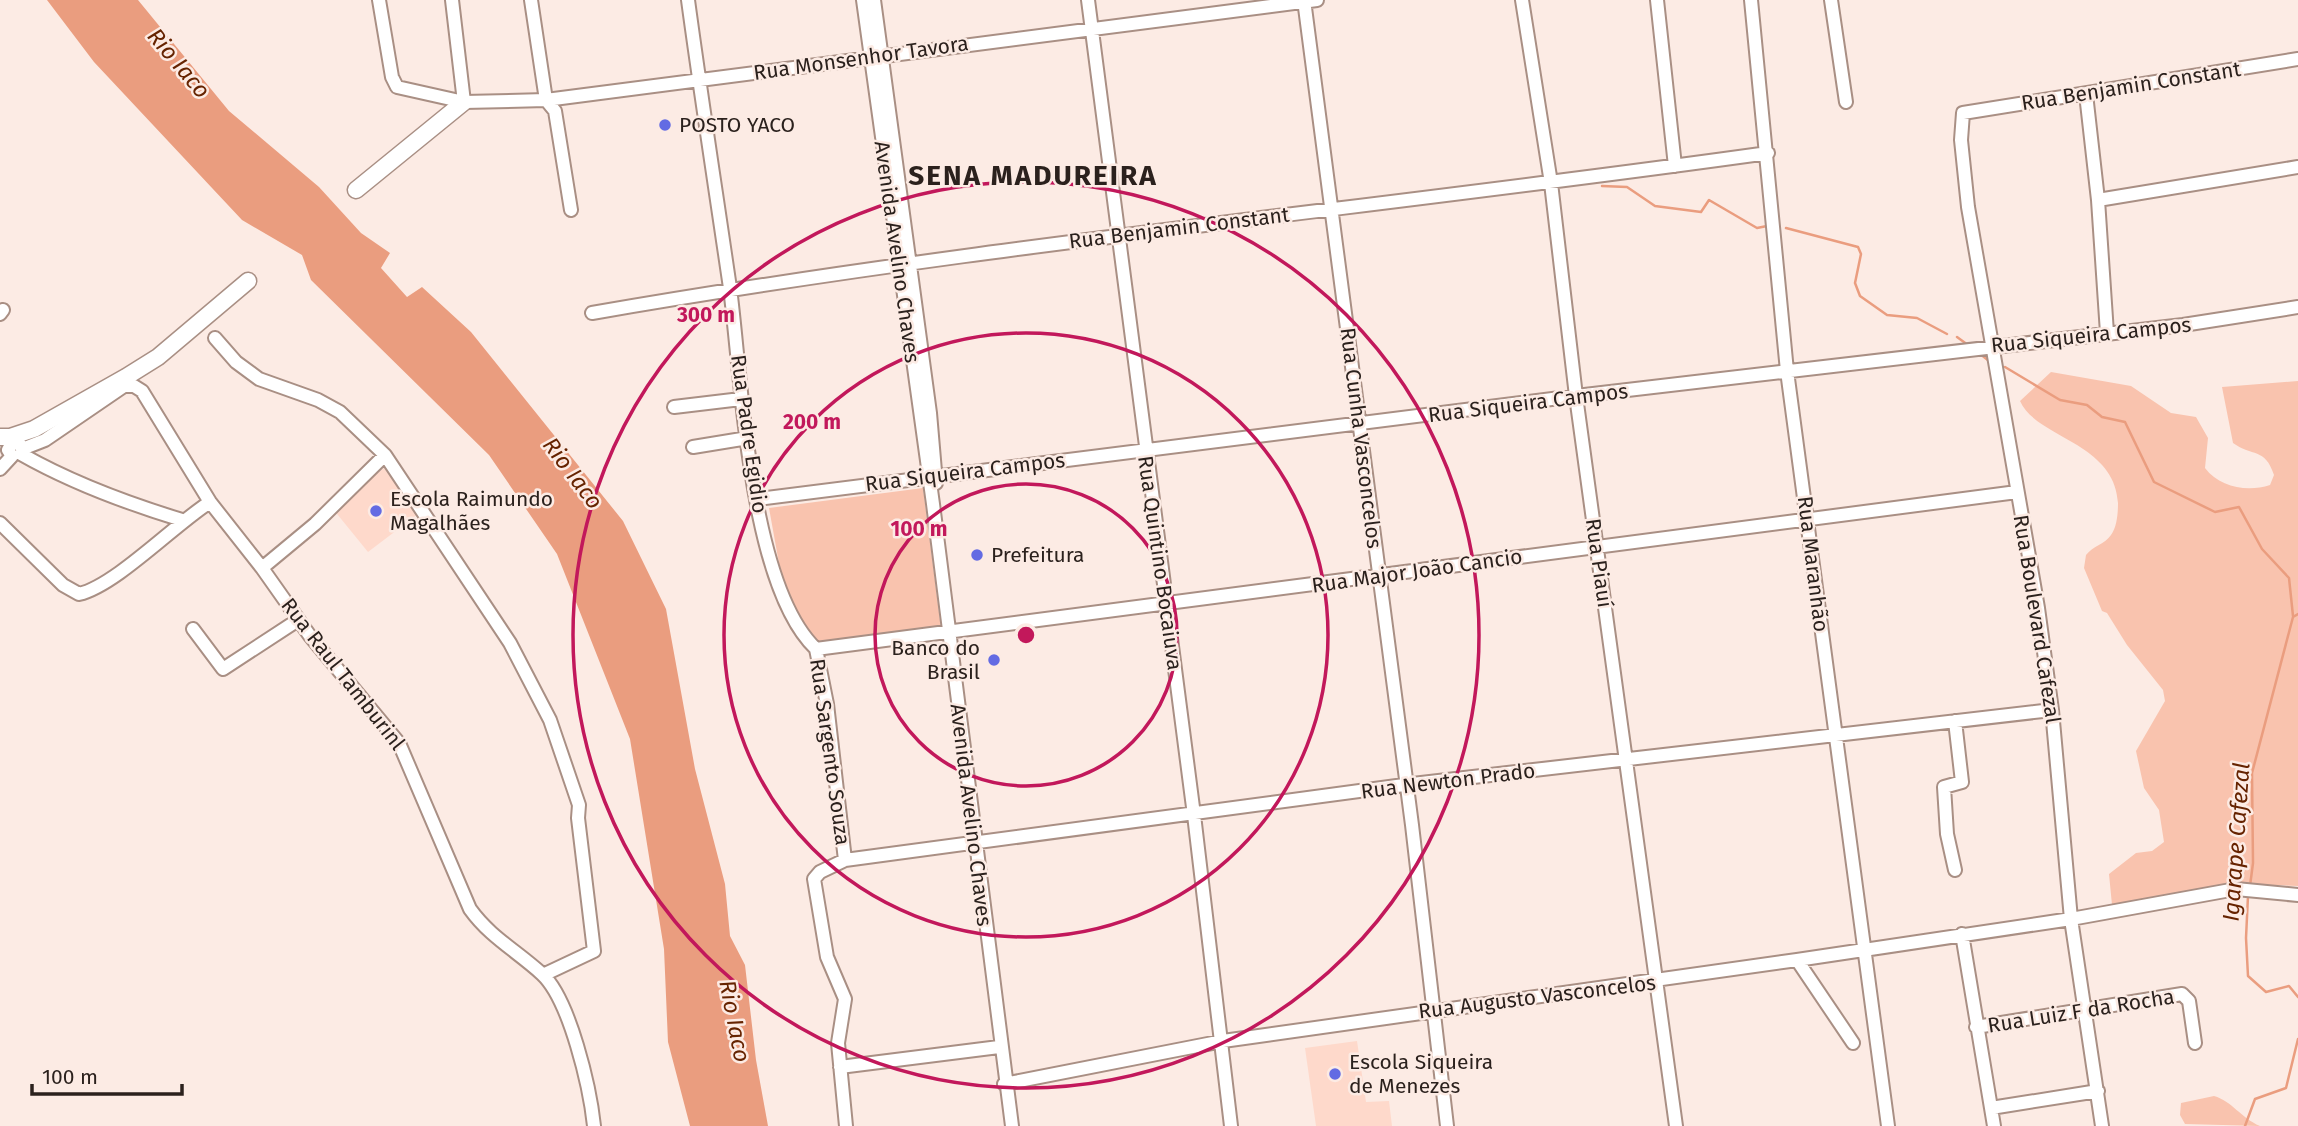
<svg xmlns="http://www.w3.org/2000/svg" width="2298" height="1126" font-family="'Fira Sans',sans-serif">
	<style>
		.built { fill: #fed9cb }
		.green { fill: #f9c3ae }
		.water { fill: #ea9d7f }
		.lines { fill: none; stroke-linecap: round; stroke-linejoin: round }
		.stream { stroke: #ea9d7f; stroke-width: 2.5 }
		.minor-casing { stroke: #a98f84; stroke-width: 16 }
		.tertiary-casing { stroke: #a98f84; stroke-width: 19 }
		.minor { stroke: #fff; stroke-width: 12 }
		.tertiary { stroke: #fff; stroke-width: 16 }
		.ring { fill: none; stroke: #c2185b; stroke-width: 3.5 }
		.poi-dot { fill: #636be3; stroke: #fcebe4; stroke-width: 2.5 }
		.labels { text-anchor: middle; dominant-baseline: central; stroke-width: 5; stroke-linejoin: round; paint-order: stroke }
		.street-label { font-size: 21px; fill: #2b211d; stroke: #fcebe4 }
		.poi-label { font-size: 21px; fill: #2b211d; stroke: #fcebe4; text-anchor: start }
		.water-label { font-size: 23px; font-style: italic; fill: #662300; stroke: #fcebe4 }
		.district-label { font-size: 28px; font-weight: bold; letter-spacing: 2px; fill: #2b211d; stroke: #fcebe4 }
		.centre { fill: #c2185b; stroke: #fcebe4; stroke-width: 3.5 }
		.ring-label { font-size: 21px; text-anchor: middle; font-weight: bold; fill: #c2185b; stroke: #fcebe4; stroke-width: 5; stroke-linejoin: round; paint-order: stroke }
	</style>
	<rect width="100%" height="100%" fill="#fcebe4"/>
	<!-- built -->
	<path class="built" d="M384 468 418 514 368 552 333 509Z
		M1357 1041 1366 1102 1389 1101 1392 1126H1316L1305 1048Z"/>
	<!-- green -->
	<path class="green" d="M2051 372 2131 386 2171 413 2196 417 2208 438 2205 468C2220 488 2248 492 2270 485L2274 475C2265 447 2252 457 2233 443L2222 387 2298 381V886L2245 884 2112 905 2109 874 2136 853 2152 851 2164 842 2159 810 2144 788 2136 751 2165 701 2163 690 2127 645 2107 613 2102 611 2084 568 2086 555C2093 546 2105 544 2111 535 2117 527 2118 513 2118 503 2115 442 2036 438 2020 401Z
		M923 488 941 628 815 642 792 613 782 580 769 508Z
		M2214 1096C2232 1101 2241 1118 2260 1126L2185 1124 2180 1115 2181 1103Z"/>
	<!-- water -->
	<path class="water" d="M47 0H138L229 111 319 187 361 233 390 253 381 268 407 297 422 287 471 332 623 521 666 609 695 769 725 884 730 936 745 965 756 1060 768 1126H690L668 1042 664 949 630 739 557 554 489 455 311 280 302 255 242 220 94 62Z"/>
	<g class="lines">
		<!-- stream -->
		<path class="stream" d="M1602 186 1627 187 1655 206 1701 212 1709 200 1757 228 1767 226
			M1786 228 1858 247 1861 254 1855 283 1860 296 1887 315 1917 318 1947 334
			M1957 337 1968 345
			M1979 353 1989 361
			M2005 367 2060 400 2087 405 2102 417 2125 422 2154 482 2215 512 2239 507 2262 549 2289 578 2293 616
			M2250 886 2253 863 2252 773 2293 617 2298 614
			M2248 896 2246 938 2248 976 2266 992 2289 986 2298 997
			M2245 1126 2255 1099 2286 1088 2298 1039"/>
		<!-- minor casing -->
		<g class="minor-casing">
			<path id="minor" d="M379 0 392 77 397 87 464 102 546 100 1317 0
				M452 0 464 102
				M531 0 546 100 555 111 571 210
				M688 0C701 96 716 192 730 288 742 380 749 585 816 649
				M863 0 933 504 1012 1126
				M874 0 930 413 936 483
				M1088 0 1194 815 1231 1126
				M1304 0 1412 825 1447 1126
				M1522 0 1551 183 1576 396 1676 1126
				M1657 0 1675 166
				M1751 0 1787 371 1888 1126
				M1831 0 1846 102
				M2086 94 2098 200 2107 333
				M2098 200 2298 167
				M592 313C982 245 1376 208 1768 153
				M0 314 3 310
				M215 338 236 362 259 379 318 400 340 412 385 455 510 643 550 720 579 805 578 818 594 951 543 975
				M674 407 741 399
				M693 447 748 438
				M22 449 45 440 124 386H134L142 391 210 502 262 568 310 636 399 743 470 909C490 937 517 951 542 974 570 1000 590 1088 594 1126
				M21 454C72 483 126 503 182 520
				M12 456 8 450 12 443H19L22 449
				M0 469 12 456
				M758 499 1576 396 2183 325 2298 307
				M0 523 63 585 79 594C115 586 174 525 210 502
				M262 568 315 524 385 455
				M193 629 223 669 298 620
				M816 649 2017 492
				M816 649 827 704 845 860
				M1955 721 1962 782 1944 787 1947 834 1955 870
				M1962 934 1994 1126
				M1797 960 1853 1043
				M1976 1027 2182 994 2189 1001 2195 1043
				M840 1067 999 1047
				M1004 1084 1223 1041 1797 960 2071 919 2236 889 2298 895
				M1991 1108 2098 1091
				M846 1126 838 1043 845 999 827 957 814 879 820 872 845 860 1404 785 2052 710
				M2102 1126 2071 919 2052 710 2038 608 1968 207 1961 140 1963 113 2298 59"/>
		</g>
		<!-- tertiary casing -->
		<g class="tertiary-casing">
			<path id="tertiary" d="M356 190 464 102
				M0 437H10L34 429 126 377 158 357 248 281"/>
		</g>
		<!-- minor -->
		<use href="#minor" class="minor"/>
		<!-- tertiary -->
		<use href="#tertiary" class="tertiary"/>
	</g>
	<!-- distance rings -->
	<g class="ring">
		<circle cx="1026" cy="635" r="151"/>
		<circle cx="1026" cy="635" r="302"/>
		<circle cx="1026" cy="635" r="453"/>
	</g>
	<!-- markers -->
	<g class="poi-dot">
		<circle cx="665" cy="125" r="7"/>
		<circle cx="376" cy="511" r="7"/>
		<circle cx="977" cy="555" r="7"/>
		<circle cx="994" cy="660" r="7"/>
		<circle cx="1335" cy="1074" r="7"/>
	</g>
	<g class="labels">
		<!-- street labels -->
		<g class="street-label">
			<text transform="translate(861 58) rotate(-8)">Rua Monsenhor Tavora</text>
			<text transform="translate(2131 86) rotate(-9)">Rua Benjamin Constant</text>
			<text transform="translate(1179 228) rotate(-7)">Rua Benjamin Constant</text>
			<text transform="translate(897 252) rotate(82)">Avenida Avelino Chaves</text>
			<text transform="translate(2091 335) rotate(-6)">Rua Siqueira Campos</text>
			<text transform="translate(1528 403) rotate(-7)">Rua Siqueira Campos</text>
			<text transform="translate(749 434) rotate(82)">Rua Padre Egidio</text>
			<text transform="translate(1361 438) rotate(83)">Rua Cunha Vasconcelos</text>
			<text transform="translate(965 472) rotate(-7)">Rua Siqueira Campos</text>
			<text transform="translate(1160 563) rotate(82)">Rua Quintino Bocaiuva</text>
			<text transform="translate(1599 563) rotate(82)">Rua Piauí</text>
			<text transform="translate(1813 564) rotate(83)">Rua Maranhão</text>
			<text transform="translate(1417 571) rotate(-8)">Rua Major João Cancio</text>
			<text transform="translate(2037 619) rotate(81)">Rua Boulevard Cafezal</text>
			<text transform="translate(343 674) rotate(52)">Rua Raul Tamburinl</text>
			<text transform="translate(830 752) rotate(82)">Rua Sargento Souza</text>
			<text transform="translate(1448 781) rotate(-7)">Rua Newton Prado</text>
			<text transform="translate(971 815) rotate(83)">Avenida Avelino Chaves</text>
			<text transform="translate(1537 997) rotate(-7)">Rua Augusto Vasconcelos</text>
			<text transform="translate(2081 1011) rotate(-9)">Rua Luiz F da Rocha</text>
		</g>
		<!-- poi labels -->
		<g class="poi-label">
			<text x="679" y="125">POSTO YACO</text>
			<text x="390" y="499">Escola Raimundo<tspan x="390" dy="24">Magalhães</tspan></text>
			<text x="991" y="555">Prefeitura</text>
			<text x="980" y="648" text-anchor="end">Banco do<tspan x="980" dy="24">Brasil</tspan></text>
			<text x="1349" y="1062">Escola Siqueira<tspan x="1349" dy="24">de Menezes</tspan></text>
		</g>
		<!-- water labels -->
		<g class="water-label">
			<text transform="translate(179 63) rotate(50)">Rio Iaco</text>
			<text transform="translate(573 473) rotate(53)">Rio Iaco</text>
			<text transform="translate(2236 842) rotate(-86)">Igarape Cafezal</text>
			<text transform="translate(735 1021) rotate(79)">Rio Iaco</text>
		</g>
		<!-- district labels -->
		<g class="district-label">
			<text x="1033" y="175">SENA MADUREIRA</text>
		</g>
	</g>
	<circle cx="1026" cy="635" r="10" class="centre"/>
	<g class="ring-label">
		<text x="706" y="322">300 m</text>
		<text x="812" y="429">200 m</text>
		<text x="919" y="536">100 m</text>
	</g>
	<!-- scale -->
	<path d="M32 1084v10h150v-10" fill="none" stroke="#2b211d" stroke-width="3.5"/>
	<text x="42" y="1084" font-size="21" fill="#2b211d" stroke="#fcebe4" stroke-width="5" paint-order="stroke">100 m</text>
</svg>
